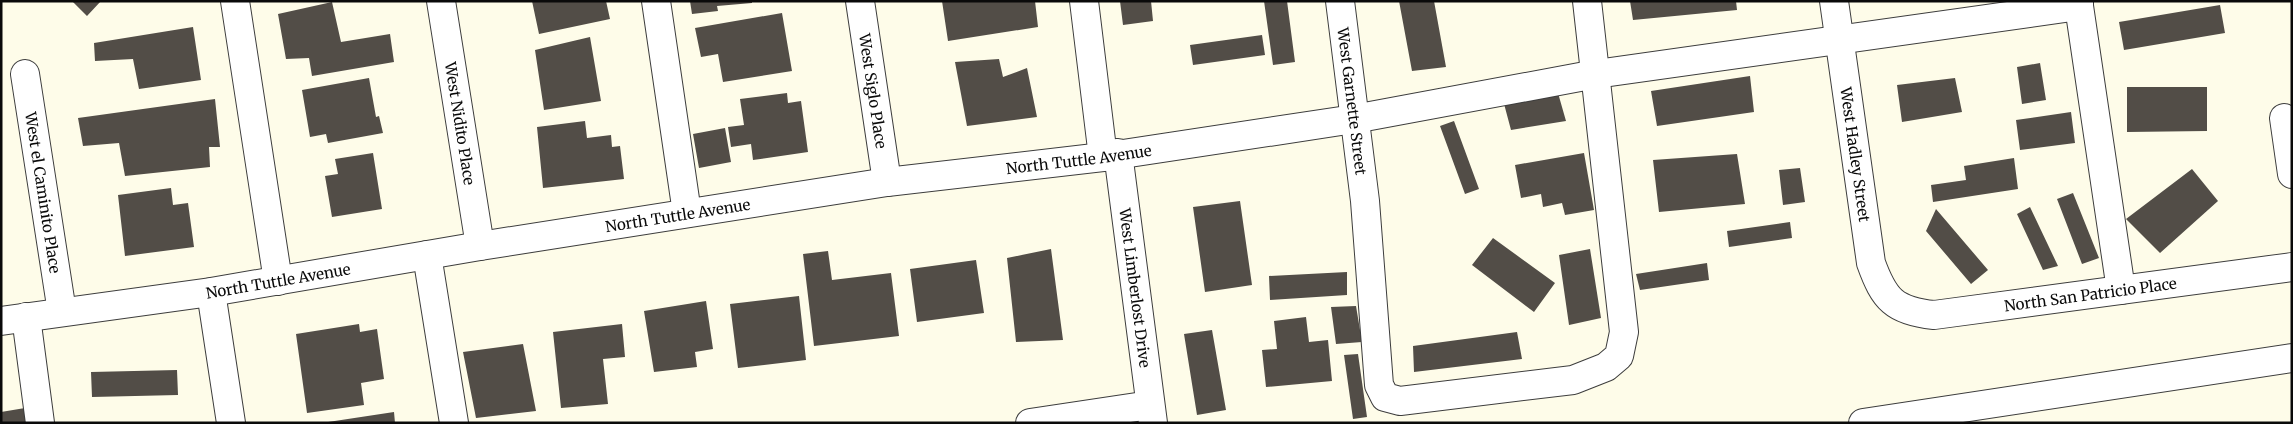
<svg xmlns="http://www.w3.org/2000/svg" width="2293" height="424" font-family="Merriweather,serif">
	<style>
		.building { fill: #524d47 }
		.lines { fill: none; stroke-linecap: round; stroke-linejoin: round }
		.minor-casing { stroke: #3d3d3d; stroke-width: 30 }
		.minor { stroke: #fff; stroke-width: 28 }
		.labels { text-anchor: middle; dominant-baseline: central; stroke-width: 5; stroke-linejoin: round; paint-order: stroke }
		.street-label { font-size: 15px; fill: #0a0a0a; stroke: #fff }
	</style>
	<rect width="100%" height="100%" fill="#fefce9"/>
	<!-- building -->
	<path class="building" d="M72 1H101L87 16Z
		M532 1H606L610 19 539 34Z
		M690 1H752V3L717 6 718 11 692 14Z
		M942 1H1035L1038 27 948 41Z
		M1120 1H1151L1153 21 1123 25Z
		M1264 1H1287L1295 62 1273 65Z
		M1399 1H1434L1446 67 1412 71Z
		M1630 1H1736L1737 10 1633 20Z
		M332 2 341 42 390 34 394 62 312 76 309 58 286 59 278 14Z
		M2220 5 2225 33 2124 50 2119 22Z
		M782 13 792 71 723 82 718 54 701 57 695 28Z
		M193 27 201 80 139 89 133 59 95 61 94 43Z
		M1262 35 1265 55 1193 65 1190 45Z
		M590 37 601 101 544 110 535 50Z
		M999 59 1003 77 1027 68 1037 117 967 126 955 62Z
		M2040 63 2046 100 2022 104 2017 67Z
		M1750 76 1754 112 1657 126 1651 91Z
		M369 78 376 117 379 116 383 133 328 143 326 134 310 137 302 90Z
		M1955 78 1962 112 1902 122 1897 85Z
		M2127 87H2207V131L2127 132Z
		M787 93 788 103 801 101 808 152 753 160 751 144 731 147 728 127 744 125 740 99Z
		M1558 93 1566 121 1511 130 1503 100Z
		M215 99 220 147H209L210 167 125 176 119 143 83 146 78 118Z
		M2071 112 2075 143 2020 150 2016 120Z
		M585 121 587 138 611 135 612 147 620 146 624 179 543 188 537 127Z
		M1454 121 1479 189 1465 194 1440 126Z
		M725 128 731 162 699 168 693 134Z
		M373 153 382 209 332 217 325 176 338 174 335 159Z
		M1584 153 1594 210 1565 215 1562 203 1543 207 1541 194 1521 198 1515 165Z
		M1737 154 1745 204 1659 212 1653 160Z
		M2014 158 2018 189 1933 202 1931 185 1966 180 1964 166Z
		M1800 168 1805 202 1783 205 1779 170Z
		M2192 169 2218 201 2160 253 2126 219Z
		M171 188 173 205 188 203 194 247 125 256 118 195Z
		M2073 193 2099 258 2082 264 2057 199Z
		M1240 201 1252 285 1205 292 1193 207Z
		M2030 207 2058 266 2043 270 2017 214Z
		M1936 209 1988 270 1971 284 1926 231Z
		M1790 222 1792 238 1729 247 1727 231Z
		M1493 238 1555 283 1534 312 1472 265Z
		M1051 249 1063 340 1016 342 1007 258Z
		M1590 249 1601 318 1569 325 1559 255Z
		M828 251 832 280 891 273 899 336 814 346 803 254Z
		M976 260 984 313 917 322 910 269Z
		M1707 263 1709 280 1640 290 1636 274Z
		M1347 272V295L1270 300 1269 276Z
		M799 296 806 360 738 368 730 304Z
		M706 301 713 349 695 352 697 367 654 372 644 311Z
		M1356 306 1362 342 1336 344 1331 307Z
		M1306 317 1309 342 1328 340 1332 381 1266 387 1262 350 1277 349 1274 321Z
		M359 324 360 332 377 329 384 379 361 383 364 405 307 413 296 334Z
		M622 324 625 357 603 359 608 404 561 408 553 332Z
		M1212 330 1226 410 1197 415 1184 334Z
		M1517 332 1522 359 1414 372 1413 346Z
		M523 344 536 411 476 418 463 352Z
		M1358 354 1367 417 1353 419 1344 355Z
		M177 370 178 395 92 397 91 372Z
		M25 408 27 423H1V412Z
		M394 412 395 423H328V422Z"/>
	<g class="lines">
		<!-- minor casing -->
		<g class="minor-casing">
			<g id="minor">
				<path d="M235 1 278 281"/>
				<path id="s1" d="M441 1 480 246"/>
				<path d="M656 1 687 213"/>
				<path id="s2" d="M860 1 887 182"/>
				<path d="M1084 1 1103 157"/>
				<path id="s3" d="M1340 1 1365 201 1379 385 1385 397 1400 401 1573 380 1606 367 1619 356 1624 332 1587 1"/>
				<path id="s4" d="M1834 1 1871 263C1884 299 1894 311 1934 315L2292 267"/>
				<path d="M2079 6 2121 290"/>
				<path id="s5" d="M25 74 62 312"/>
				<path d="M2284 118 2292 174"/>
				<path id="s6" d="M1118 153 1153 423"/>
				<path d="M427 255 454 423"/>
				<path d="M211 292 231 423"/>
				<path d="M26 317 40 423"/>
				<path id="s7" d="M1 321 211 292 480 246 887 182 1103 157 1354 119 1596 74 2079 6V1"/>
				<path d="M1030 423 1150 405"/>
				<path d="M1863 423 2292 358"/>
			</g>
		</g>
		<!-- minor -->
		<use href="#minor" class="minor"/>
	</g>
	<g class="labels">
		<!-- street labels -->
		<g class="street-label">
			<text stroke="none"><textPath href="#s2" startOffset="91">West Siglo Place</textPath></text>
			<text stroke="none"><textPath href="#s3" startOffset="101">West Garnette Street</textPath></text>
			<text stroke="none"><textPath href="#s1" startOffset="124">West Nidito Place</textPath></text>
			<text stroke="none"><textPath href="#s4" startOffset="155">West Hadley Street</textPath></text>
			<text stroke="none"><textPath href="#s7" startOffset="1090">North Tuttle Avenue</textPath></text>
			<text stroke="none"><textPath href="#s5" startOffset="120">West el Caminito Place</textPath></text>
			<text stroke="none"><textPath href="#s7" startOffset="685">North Tuttle Avenue</textPath></text>
			<text stroke="none"><textPath href="#s7" startOffset="280">North Tuttle Avenue</textPath></text>
			<text stroke="none"><textPath href="#s6" startOffset="136">West Limberlost Drive</textPath></text>
			<text stroke="none"><textPath href="#s4" startOffset="511">North San Patricio Place</textPath></text>
		</g>
	</g>
	<!-- border -->
	<rect width="2293" height="424" fill="none" stroke="#0a0a0a" stroke-width="5"/>
</svg>
